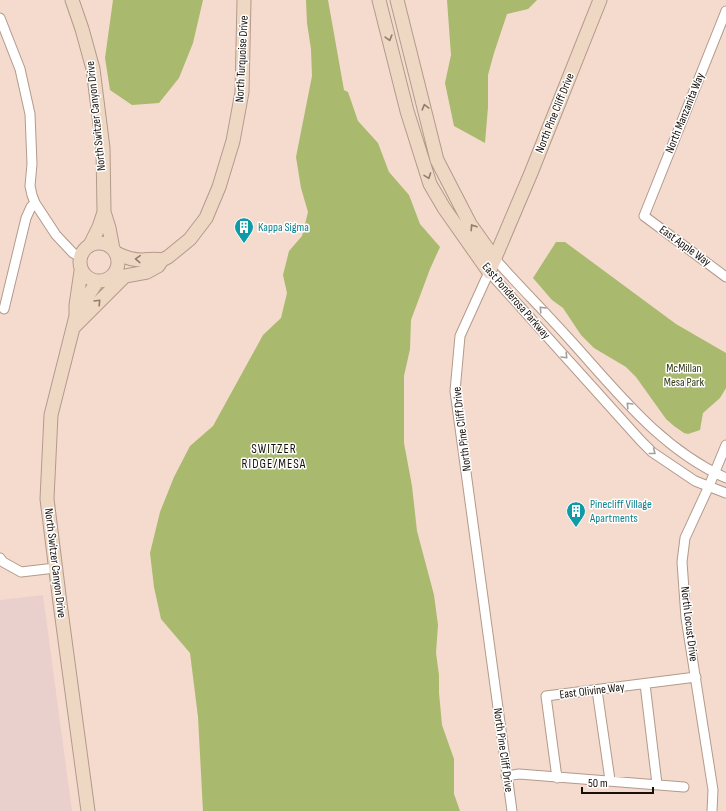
<svg xmlns="http://www.w3.org/2000/svg" width="726" height="811" font-family="'Sofia Sans Condensed',sans-serif">
	<style>
		.commercial { fill: #ead0cd }
		.green { fill: #a9b96e }
		.lines { fill: none; stroke-linecap: round; stroke-linejoin: round }
		.street-casing { stroke: #b29a8c; stroke-width: 11 }
		.secondary-casing { stroke: #b29a8c; stroke-width: 15 }
		.street { stroke: #fff; stroke-width: 9 }
		.secondary { stroke: #efd8c3; stroke-width: 13 }
		.oneway { stroke: #8e7e70 }
		.oneway2 { stroke: #a29f9d }
		.labels { text-anchor: middle; dominant-baseline: central; stroke-width: 3; stroke-linejoin: round; paint-order: stroke }
		.street-label { font-size: 12px; fill: #170f0a; stroke: #fff }
		.culture-label { font-size: 12px; fill: #0d838f; stroke: #fff; text-anchor: start }
		.park-label { font-size: 12px; fill: #323916; stroke: #fff }
		.neighbourhood-label { font-size: 13px; letter-spacing: 1px; fill: #170f0a; stroke: #fff }
	</style>
	<rect width="100%" height="100%" fill="#f5dbcd"/>
	<!-- commercial -->
	<path class="commercial" d="M43 595 72 811H0V600Z"/>
	<!-- green -->
	<path class="green" d="M113 0H203L193 43 179 78 159 103 132 105 110 90 105 58Z
		M306 0H328L344 90 348 92 358 121 378 143 389 172 409 195 420 224 440 247 430 269 411 320 410 349 404 376V443L412 486 417 531 434 595 438 625 436 653 439 675V693L442 725 454 759V794L460 811H203L198 717 190 653 161 619 154 587 150 553 160 512 174 477 190 446 213 426 263 335 281 318 287 293 283 275 289 251 302 236 308 212 301 188 296 157 312 76 311 49 307 23Z
		M447 0H537L528 9 507 14 494 53 488 75V107L485 143 454 126 445 83 451 55Z
		M556 242H565L676 324 726 353V388L720 398 703 413 700 430 688 434 684 433 674 426 666 419 636 377 626 367 594 348 581 335 563 308 552 300 533 278Z"/>
	<g class="lines">
		<!-- street casing -->
		<g class="street-casing">
			<path id="street" d="M726 11 644 216 726 277
				M0 18 20 69 30 114 32 164 30 186 32 195 35 203 56 235 73 253 81 257
				M495 259C520 287 547 314 572 342 618 393 661 449 726 478
				M4 309 26 218 31 207 35 203
				M0 558 3 562 21 572 55 568
				M645 684 657 784
				M597 690 610 780
				M506 776 519 774 684 787
				M557 778 546 696 696 677
				M512 811 455 391 460 336 489 272 641 441 652 452 695 481 726 493
				M712 811 713 790 686 618 682 562 685 538 709 486 726 445"/>
		</g>
		<!-- secondary casing -->
		<g class="secondary-casing">
			<path id="secondary" d="M72 0 82 29 93 69 103 148 104 212 109 228 113 249
				M379 0 407 111 430 184 444 208 489 272 531 173 600 0
				M397 0 437 160 470 224 495 259
				M80 262a19 19 0 1 1 38 0a19 19 0 1 1-38 0Z
				M90 245 99 227 104 212
				M116 253C124 257 132 260 142 260 149 260 154 258 162 260
				M81 271 76 305V316L51 415 47 499 60 603 88 811
				M109 279 147 272 158 266 162 260 168 257 190 239 206 218 219 187 233 141 242 92 244 0
				M77 314 89 294 97 282
				M73 328 124 277"/>
		</g>
		<!-- street -->
		<use href="#street" class="street"/>
		<!-- secondary -->
		<use href="#secondary" class="secondary"/>
	</g>
	<!-- one-way arrows -->
	<defs><path id="oneway-chevron" d="M-2-3.5L2.5 0L-2 3.5" fill="none" stroke-width="1.6" stroke-linecap="round" stroke-linejoin="round"/></defs>
	<g class="oneway">
		<use href="#oneway-chevron" transform="translate(389 38) rotate(74)"/>
		<use href="#oneway-chevron" transform="translate(425 107) rotate(-105)"/>
		<use href="#oneway-chevron" transform="translate(428 176) rotate(70)"/>
		<use href="#oneway-chevron" transform="translate(473 227) rotate(-123)"/>
		<use href="#oneway-chevron" transform="translate(138 259) rotate(-177)"/>
		<use href="#oneway-chevron" transform="translate(98 302) rotate(-46)"/>
	</g>
	<g class="oneway2">
		<use href="#oneway-chevron" transform="translate(542 309) rotate(-133)"/>
		<use href="#oneway-chevron" transform="translate(565 356) rotate(47)"/>
		<use href="#oneway-chevron" transform="translate(629 405) rotate(-134)"/>
		<use href="#oneway-chevron" transform="translate(653 452) rotate(38)"/>
	</g>
	<!-- icons -->
	<defs>
		<g id="building-pin" transform="scale(1)"><path d="M0 17L-7.5 6A9.5 9.5 0 1 1 7.5 6Z" fill="#0f9aa8" stroke="#fff"/><path d="M-4-6H4V6H1V3H-1V6H-4ZM-2.5-4.3h1.7v1.8h-1.7ZM.8-4.3h1.7v1.8H.8ZM-2.5-1h1.7V.8h-1.7ZM.8-1h1.7V.8H.8Z" fill="#fff"/></g>
	</defs>
	<g fill-rule="evenodd">
		<use href="#building-pin" x="244" y="227"/>
		<use href="#building-pin" x="576" y="511"/>
	</g>
	<g class="labels">
		<!-- street labels -->
		<g class="street-label">
			<text transform="translate(242 59) rotate(-87)">North Turquoise Drive</text>
			<text transform="translate(555 113) rotate(-68)">North Pine Cliff Drive</text>
			<text transform="translate(685 113) rotate(-68)">North Manzanita Way</text>
			<text transform="translate(96 116) rotate(-96)">North Switzer Canyon Drive</text>
			<text transform="translate(685 246) rotate(36)">East Apple Way</text>
			<text transform="translate(516 301) rotate(49)">East Ponderosa Parkway</text>
			<text transform="translate(462 429) rotate(-97)">North Pine Cliff Drive</text>
			<text transform="translate(55 563) rotate(83)">North Switzer Canyon Drive</text>
			<text transform="translate(689 624) rotate(83)">North Locust Drive</text>
			<text transform="translate(592 691) rotate(-7)">East Olivine Way</text>
			<text transform="translate(503 750) rotate(82)">North Pine Cliff Drive</text>
		</g>
		<!-- culture labels -->
		<g class="culture-label">
			<text x="258" y="227">Kappa Sigma</text>
			<text x="590" y="504">Pinecliff Village<tspan x="590" dy="14">Apartments</tspan></text>
		</g>
		<!-- park labels -->
		<g class="park-label">
			<text x="684" y="368">McMillan<tspan x="684" dy="14">Mesa Park</tspan></text>
		</g>
		<!-- neighbourhood labels -->
		<g class="neighbourhood-label">
			<text x="274" y="449">SWITZER<tspan x="274" dy="15">RIDGE/MESA</tspan></text>
		</g>
	</g>
	<!-- scale -->
	<path d="M582 787v6h71v-6" fill="none" stroke="#170f0a" stroke-width="2"/>
	<text x="588" y="787" font-size="12" fill="#170f0a" stroke="#ffffff" stroke-width="3" paint-order="stroke">50 m</text>
</svg>
